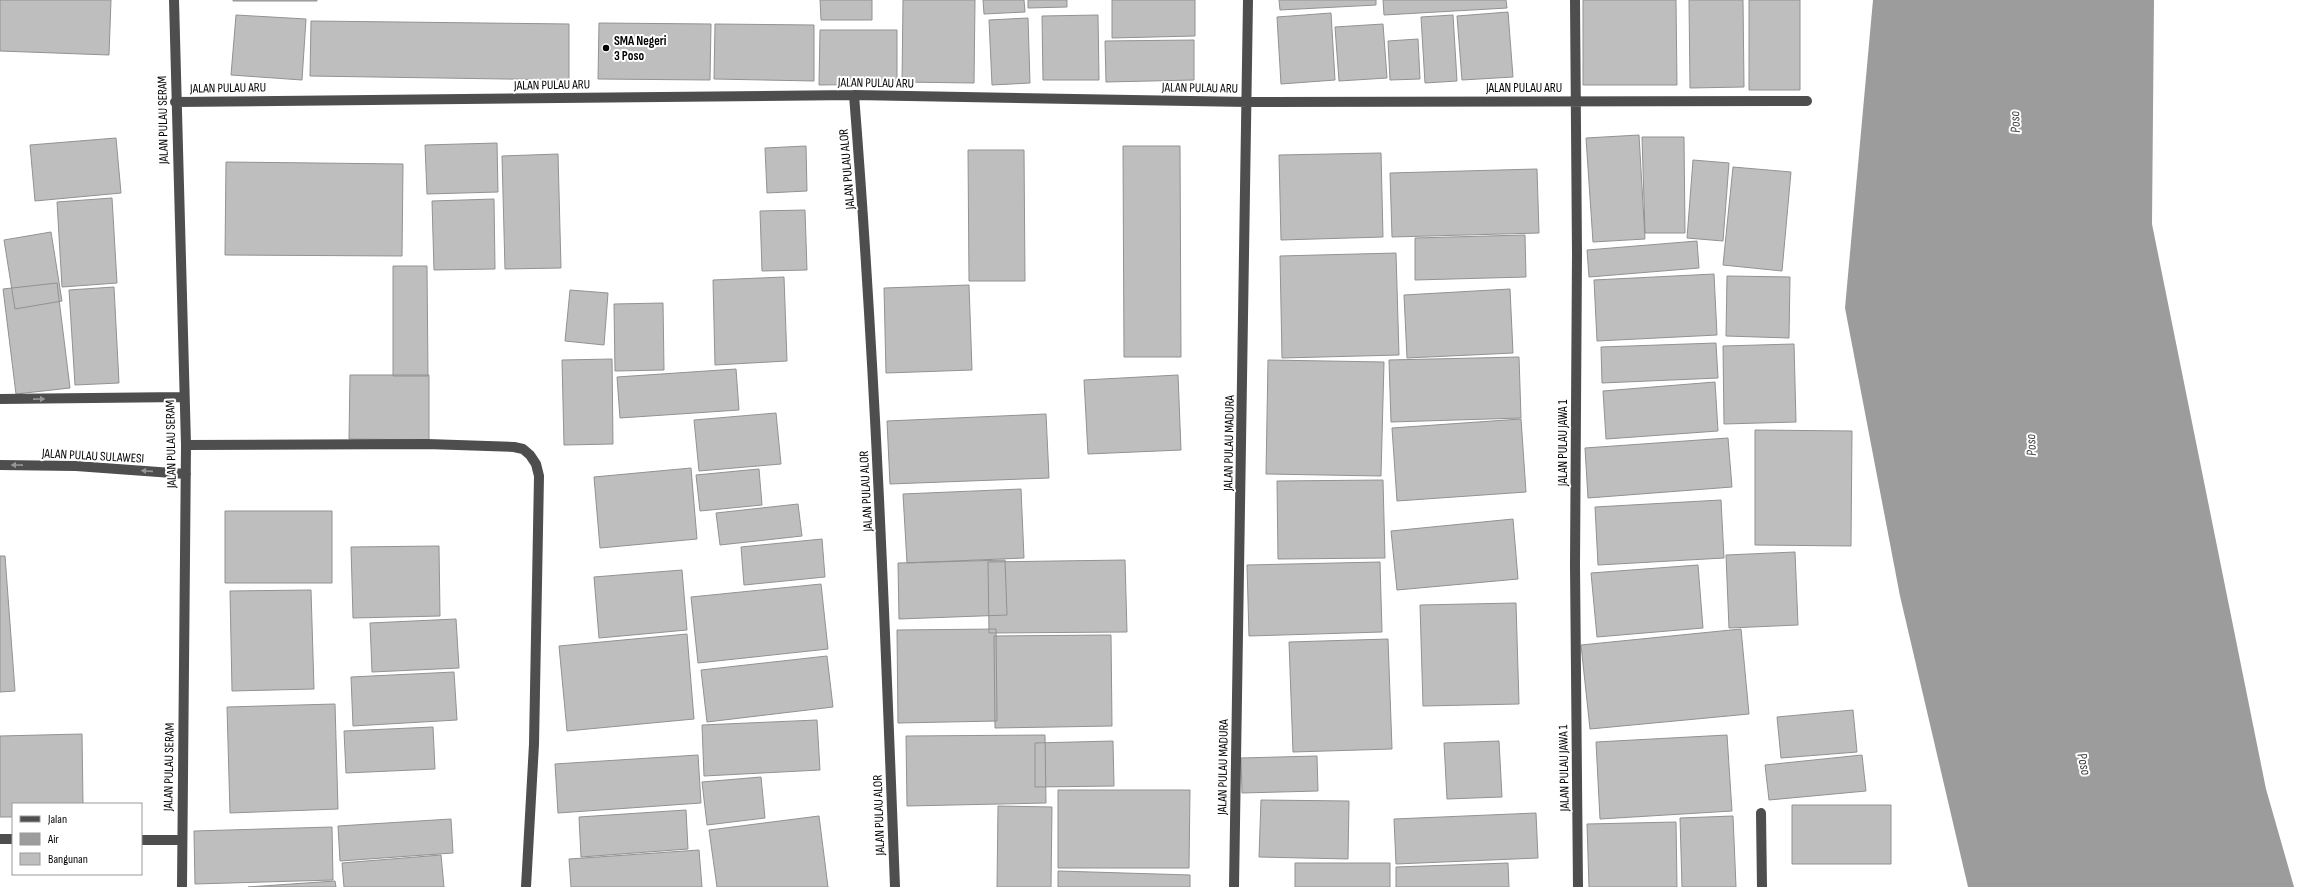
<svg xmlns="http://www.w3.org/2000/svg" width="2311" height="887" font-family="'Sofia Sans Condensed',sans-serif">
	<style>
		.water { fill: #9c9c9c }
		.building { fill: #bebebe; stroke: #929292 }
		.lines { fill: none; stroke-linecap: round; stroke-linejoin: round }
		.minor { stroke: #4e4e4e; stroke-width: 10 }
		.oneway { fill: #959595 }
		.poi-dot { fill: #000; stroke: #fff; stroke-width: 1.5 }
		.labels { text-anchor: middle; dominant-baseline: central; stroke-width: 4; stroke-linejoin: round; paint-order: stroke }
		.poi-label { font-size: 13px; font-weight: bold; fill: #000; stroke: #fff; text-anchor: start }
		.street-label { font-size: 13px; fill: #000; stroke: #fff }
		.water-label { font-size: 14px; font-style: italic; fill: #3d3d3d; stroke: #fff }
	</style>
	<rect width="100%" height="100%" fill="#fff"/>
	<!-- water -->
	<path class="water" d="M1873 0H2154L2152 224 2266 789 2294 887H1968L1900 596 1845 308Z"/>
	<!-- building -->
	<path class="building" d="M0 0H111L109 55 0 51Z
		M233 0H317V1H233Z
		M820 0H872V20H821Z
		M903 0H975L974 83 902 82Z
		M983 0H1024L1025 12 984 14Z
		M1028 0H1067V7L1028 8Z
		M1112 0H1195V36L1112 38Z
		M1279 0H1376V5L1280 10Z
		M1383 0H1506L1507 8 1384 15Z
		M1583 0H1676L1677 85H1583Z
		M1689 0H1743L1744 87 1690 88Z
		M1749 0H1800V90H1749Z
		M1508 12 1513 77 1462 80 1457 16Z
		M1331 13 1335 80 1281 84 1277 17Z
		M236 15 306 19 302 80 231 75Z
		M1098 15 1099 80H1043L1042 16Z
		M1453 15 1457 81 1425 83 1421 17Z
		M1028 18 1030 83 992 85 989 20Z
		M311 21 569 24V80L310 76Z
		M599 23 711 24 710 80 598 79Z
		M715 24 814 25V81L714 79Z
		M1383 24 1387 78 1339 81 1335 27Z
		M820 30H897V84L819 85Z
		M1418 39 1420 79 1390 80 1388 41Z
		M1194 40V80L1106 82 1105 41Z
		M1639 135 1645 239 1593 242 1586 138Z
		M1642 137H1684L1685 233H1645Z
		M116 138 121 193 35 201 30 145Z
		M497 143 498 192 427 194 425 145Z
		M806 146 807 191 767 193 765 148Z
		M1123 146H1180L1181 357H1124Z
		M968 150H1024L1025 281H969Z
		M1381 153 1383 237 1281 240 1279 155Z
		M558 154 561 268 505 269 502 156Z
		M1693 160 1729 163 1723 241 1687 238Z
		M226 162 403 164 402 256 225 255Z
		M1733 167 1791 172 1782 271 1723 265Z
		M1537 169 1539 233 1392 237 1390 173Z
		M112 198 117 283 62 287 57 202Z
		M494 199 495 269 434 270 432 201Z
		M805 210 807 270 762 271 760 211Z
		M51 232 62 301 15 309 4 240Z
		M1525 235 1526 277 1415 280V238Z
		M1697 241 1699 268 1589 277 1587 250Z
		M1396 253 1399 355 1282 358 1280 256Z
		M393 266H427L428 376H393Z
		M1714 274 1717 335 1597 341 1594 280Z
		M1727 276 1790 277 1789 338 1726 336Z
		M784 277 787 361 715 365 713 280Z
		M57 283 70 388 16 394 3 289Z
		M969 285 972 370 886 373 884 288Z
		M114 287 119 383 75 385 69 290Z
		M1510 289 1513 353 1407 358 1404 295Z
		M570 290 608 293 604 345 565 341Z
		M663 303 664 370 615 371 614 304Z
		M1716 343 1718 378 1602 383 1601 347Z
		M1794 344 1796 422 1724 424 1723 346Z
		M1519 357 1521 418 1391 422 1389 360Z
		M612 359 613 444 564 445 562 360Z
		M1268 360 1384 362 1381 476 1266 474Z
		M736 369 739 410 620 418 617 377Z
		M350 375H429V440L349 439Z
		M1178 375 1181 450 1088 454 1084 380Z
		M1715 382 1718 431 1606 439 1603 391Z
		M776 413 781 464 699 471 694 420Z
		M1046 414 1049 478 890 484 887 421Z
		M1521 419 1526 492 1397 501 1392 428Z
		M1755 430 1852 431 1851 546 1755 545Z
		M1728 438 1732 487 1588 498 1585 448Z
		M691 468 697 539 600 548 594 477Z
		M759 469 762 505 700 511 696 475Z
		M1383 480 1385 558 1278 559 1277 481Z
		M1021 489 1024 558 907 563 903 494Z
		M1721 500 1724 558 1598 565 1595 507Z
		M798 504 802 536 720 545 716 513Z
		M225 511H332V583H225Z
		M1513 519 1518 579 1397 590 1391 531Z
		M822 539 825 577 744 585 741 547Z
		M439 546 440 616 353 618 351 547Z
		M1795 552 1798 625 1729 628 1726 555Z
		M0 556H5L15 691 0 692Z
		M1005 560 1007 615 899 619 898 563Z
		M1125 560 1127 632 989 633 988 562Z
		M1380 562 1382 632 1249 636 1247 565Z
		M1698 565 1703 628 1597 637 1591 573Z
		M682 570 687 630 599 638 594 577Z
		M821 584 828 649 698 663 691 597Z
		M311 590 314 689 232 691 230 591Z
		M1516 603 1519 704 1423 706 1420 605Z
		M456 619 459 668 372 672 370 623Z
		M996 629 997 721 898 723 897 630Z
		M1741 629 1749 714 1590 729 1581 645Z
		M687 634 694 719 567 731 559 646Z
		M1111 635 1112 726 995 728 994 636Z
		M1388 639 1392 749 1293 752 1289 642Z
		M827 656 833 707 707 722 701 670Z
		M454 672 457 720 353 726 351 677Z
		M335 704 338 809 230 813 227 707Z
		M1853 710 1857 752 1781 758 1777 717Z
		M817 720 820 770 704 776 702 725Z
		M433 727 435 769 346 773 344 731Z
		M82 734 83 804H13V817H0V736Z
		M1045 735 1046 803 907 806 906 736Z
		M1727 735 1732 811 1600 819 1596 742Z
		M1113 741 1114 786 1035 787V743Z
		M1499 741 1502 797 1447 799 1444 743Z
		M698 755 701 803 558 813 555 764Z
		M1862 755 1866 791 1769 800 1765 765Z
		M1317 756 1318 791 1242 793 1241 758Z
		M761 777 765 818 707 825 702 782Z
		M1058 790H1190L1189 868H1058Z
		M1261 800 1349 801 1348 859 1259 857Z
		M1792 805H1891V864H1792Z
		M998 806 1052 807 1051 887H997Z
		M686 810 688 849 581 857 579 817Z
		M1536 813 1538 858 1396 864 1394 819Z
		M819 816 828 887H717L709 830Z
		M1733 816 1736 887H1682L1680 818Z
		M451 819 453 853 340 861 338 826Z
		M1676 822 1677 887H1589L1587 824Z
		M332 827 333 880 195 884 194 831Z
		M699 850 702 887H571L569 859Z
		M441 855 444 887H344L342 863Z
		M1295 863H1390V887H1295Z
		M1508 863 1509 887H1396V867Z
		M1058 871 1190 875V887H1058Z
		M335 881 336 887H248Z"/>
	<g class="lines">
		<!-- minor -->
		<path class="minor" d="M174 0 186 445 182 887
			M1575 0 1577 254 1575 565 1578 887
			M854 95C875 359 885 623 895 887
			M175 102 854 95 1248 102 1807 101
			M0 399 183 397
			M186 445 427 444 514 447 523 449 530 455 536 464 539 476 534 744 526 887
			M0 465 76 466 186 474
			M1761 813 1762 887
			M0 839H13
			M141 840H181
			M1234 887 1248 0"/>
	</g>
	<!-- one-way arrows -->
	<defs><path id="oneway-solid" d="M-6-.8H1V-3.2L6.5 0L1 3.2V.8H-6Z"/></defs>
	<g class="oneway">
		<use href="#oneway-solid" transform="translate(39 399) rotate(-1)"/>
		<use href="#oneway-solid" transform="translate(17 465) rotate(-179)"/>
		<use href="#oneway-solid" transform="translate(147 471) rotate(-176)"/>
	</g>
	<!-- markers -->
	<circle class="poi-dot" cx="606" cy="48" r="4"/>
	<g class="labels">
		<!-- poi labels -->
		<g class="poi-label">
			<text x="614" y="41">SMA Negeri<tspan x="614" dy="15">3 Poso</tspan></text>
		</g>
		<!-- street labels -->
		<g class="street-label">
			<text transform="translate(876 83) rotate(1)">JALAN PULAU ARU</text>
			<text transform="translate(552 85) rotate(-1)">JALAN PULAU ARU</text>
			<text transform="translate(228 88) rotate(-1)">JALAN PULAU ARU</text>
			<text transform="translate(1200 88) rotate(1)">JALAN PULAU ARU</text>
			<text x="1524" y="88">JALAN PULAU ARU</text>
			<text transform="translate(163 120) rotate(-91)">JALAN PULAU SERAM</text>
			<text transform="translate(847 169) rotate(-95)">JALAN PULAU ALOR</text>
			<text transform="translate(1229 443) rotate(-89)">JALAN PULAU MADURA</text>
			<text transform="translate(1563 443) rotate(-90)">JALAN PULAU JAWA 1</text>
			<text transform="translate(171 444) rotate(-91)">JALAN PULAU SERAM</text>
			<text transform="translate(93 456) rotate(3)">JALAN PULAU SULAWESI</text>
			<text transform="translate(866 491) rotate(-93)">JALAN PULAU ALOR</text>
			<text transform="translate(169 767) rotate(-89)">JALAN PULAU SERAM</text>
			<text transform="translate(1223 767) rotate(-89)">JALAN PULAU MADURA</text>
			<text transform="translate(1564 768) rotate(-91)">JALAN PULAU JAWA 1</text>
			<text transform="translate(879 815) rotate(-92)">JALAN PULAU ALOR</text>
		</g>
		<!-- water labels -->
		<g class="water-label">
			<text transform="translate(2015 122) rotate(-93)">Poso</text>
			<text transform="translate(2031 445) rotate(-93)">Poso</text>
			<text transform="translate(2084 764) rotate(77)">Poso</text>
		</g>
	</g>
	<!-- legend -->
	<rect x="12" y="803" width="130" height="72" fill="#ffffff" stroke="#999999"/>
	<rect x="20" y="816" width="20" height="6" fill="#4e4e4e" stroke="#999999"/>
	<text x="48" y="823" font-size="12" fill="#000000">Jalan</text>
	<rect x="20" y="833" width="20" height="12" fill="#9c9c9c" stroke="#999999"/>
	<text x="48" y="843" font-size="12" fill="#000000">Air</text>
	<rect x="20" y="853" width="20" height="12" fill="#bebebe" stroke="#999999"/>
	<text x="48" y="863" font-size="12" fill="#000000">Bangunan</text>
</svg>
